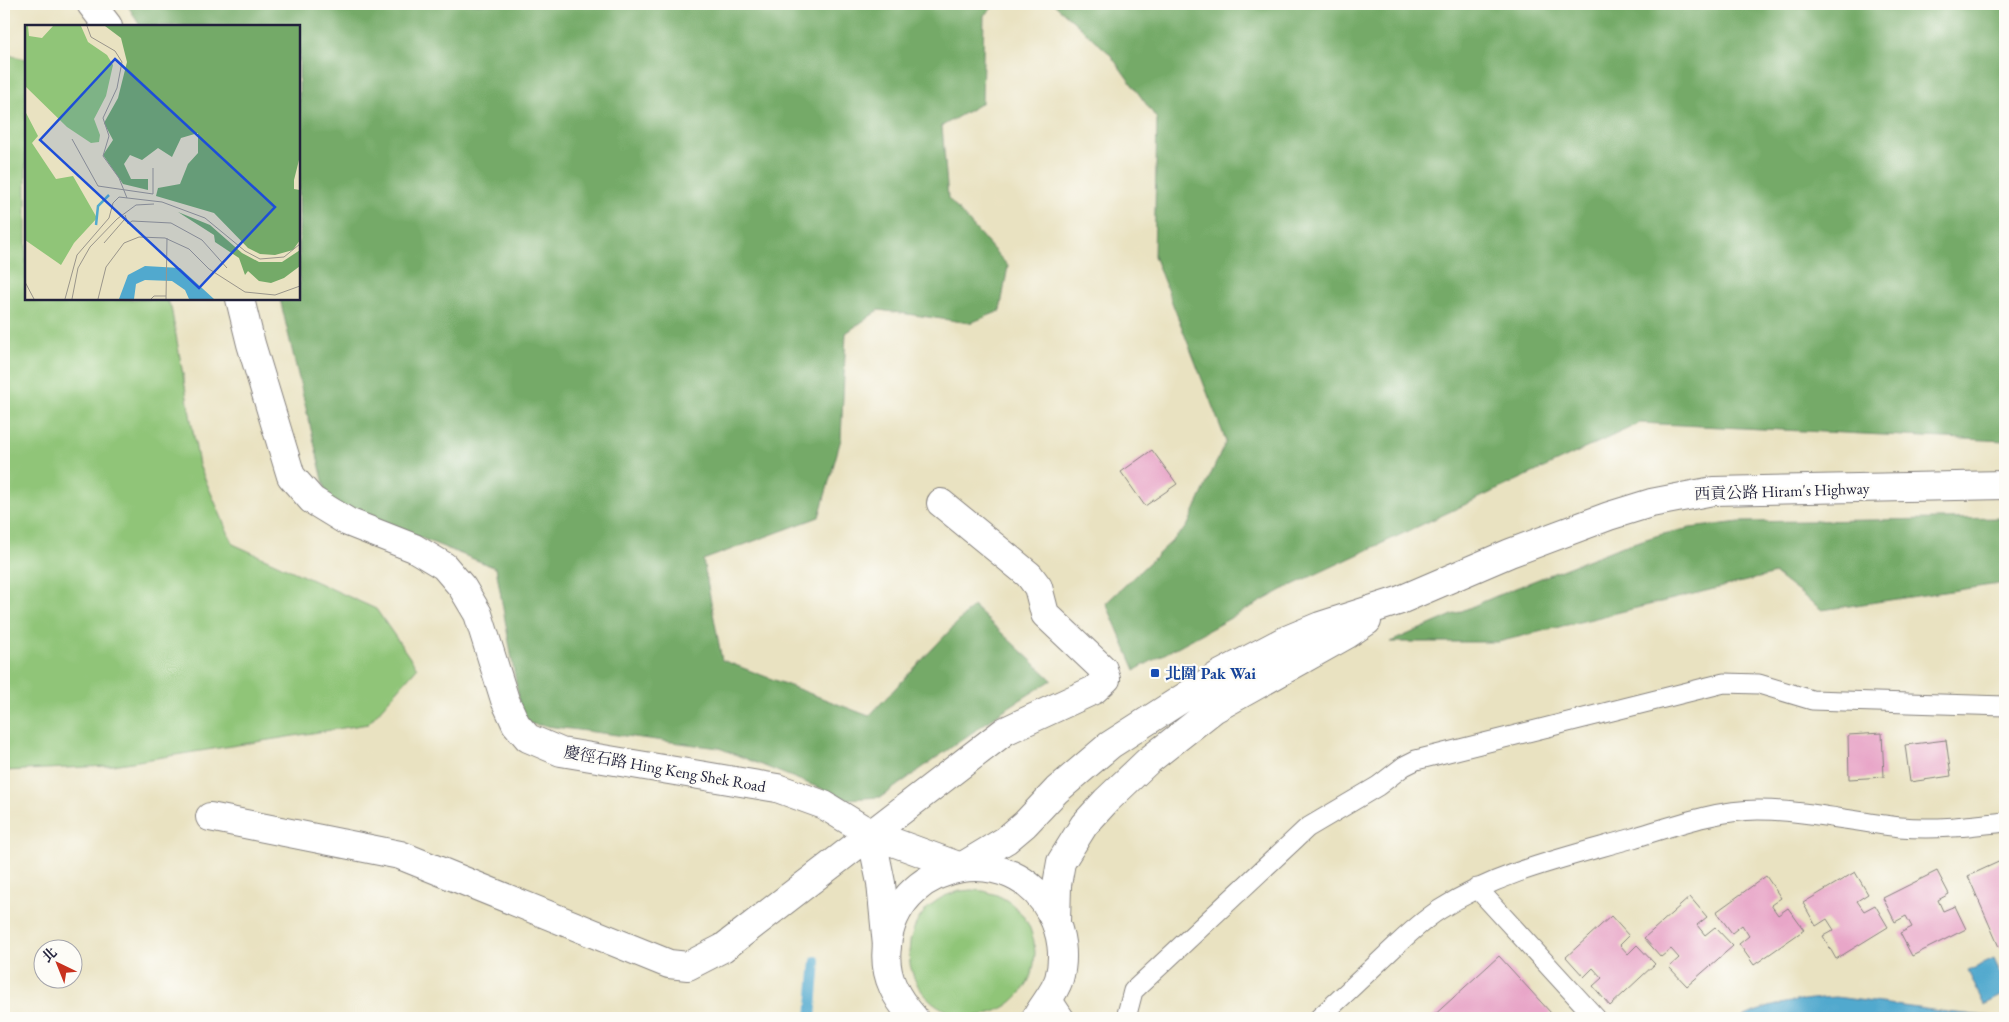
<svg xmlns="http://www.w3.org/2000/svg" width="2009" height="1022" font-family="'EB Garamond','Noto Serif TC',serif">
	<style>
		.green { fill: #90c578; stroke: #59745a }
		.forest { fill: #74aa68; stroke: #4b6652 }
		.water { fill: #51a9ce; stroke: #3a6684 }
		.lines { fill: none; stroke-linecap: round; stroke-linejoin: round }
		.stream { stroke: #51a9ce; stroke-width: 10 }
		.building { fill: #e8a6c8 }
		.service-casing { stroke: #86827e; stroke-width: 21 }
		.minor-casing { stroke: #86827e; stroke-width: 30 }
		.secondary-casing { stroke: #86827e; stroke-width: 30 }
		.service { stroke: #fff; stroke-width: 19 }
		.minor { stroke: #fff; stroke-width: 28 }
		.secondary { stroke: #fff; stroke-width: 28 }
		.transit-dot { fill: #1a4fb4; stroke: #fdfcf7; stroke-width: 2 }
		.labels { text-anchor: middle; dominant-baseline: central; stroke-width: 4.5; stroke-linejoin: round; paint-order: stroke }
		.street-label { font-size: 16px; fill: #22223b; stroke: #fdfcf7 }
		.transit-label { font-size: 16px; font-weight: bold; fill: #164399; stroke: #fdfcf7; text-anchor: start }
		.inset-river { fill: none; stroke: #51a9ce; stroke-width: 2.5 }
		.inset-road { fill: none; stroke: #99958b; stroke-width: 1 }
		.view { fill: #1d4ed8; fill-opacity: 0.15; stroke: #1d4ed8; stroke-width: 2.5 }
		.inset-edge { fill: none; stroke: #22223b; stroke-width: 2.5 }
	</style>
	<rect width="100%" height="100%" fill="#fdfcf7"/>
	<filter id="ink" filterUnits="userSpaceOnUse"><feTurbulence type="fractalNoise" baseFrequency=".02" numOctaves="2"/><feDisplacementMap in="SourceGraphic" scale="10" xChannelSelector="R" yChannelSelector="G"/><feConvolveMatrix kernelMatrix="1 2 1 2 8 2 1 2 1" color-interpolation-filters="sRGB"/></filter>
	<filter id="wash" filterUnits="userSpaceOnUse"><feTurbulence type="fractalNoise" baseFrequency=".0096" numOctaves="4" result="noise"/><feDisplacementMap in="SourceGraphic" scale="20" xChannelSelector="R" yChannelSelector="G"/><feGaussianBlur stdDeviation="1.12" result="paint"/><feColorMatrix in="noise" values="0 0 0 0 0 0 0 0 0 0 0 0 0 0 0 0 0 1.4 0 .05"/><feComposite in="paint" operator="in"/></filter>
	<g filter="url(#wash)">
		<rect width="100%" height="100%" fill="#e9e2c1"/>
		<!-- green -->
		<path class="green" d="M4 54 26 59V299H166L171 307 199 465 233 544 376 609 417 668 368 724 107 766 4 771Z
			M909 953a63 63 0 1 1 126 0a63 63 0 1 1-126 0Z"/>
		<!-- forest -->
		<path class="forest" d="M127 4H997L984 15 982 103 942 126 948 198 1008 266 1000 311 970 323 879 310 846 333 841 439 819 517 703 560 722 660 869 716 973 606 1052 680 1004 710 881 797 847 799 719 748 523 723 496 568 328 501 280 299H299V26H140Z
			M1054 4H2005V441L1640 423 1284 589 1135 670 1106 603 1187 527 1226 441 1154 256 1157 119 1109 53Z
			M2005 518V583L1822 610 1775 574 1498 642H1390L1508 591 1620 547 1659 535 1690 528 1740 522Z"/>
		<!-- water -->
		<path class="water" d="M1994 959 2005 983V994L1984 1005 1968 971Z
			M1836 997 1947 1012 2005 1018H1741C1771 1003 1803 999 1836 997Z"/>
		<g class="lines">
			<!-- stream -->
			<path class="stream" d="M811 1018 816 961"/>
		</g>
		<g id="blocks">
			<!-- building -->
			<path class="building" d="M1152 450 1177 484 1145 506 1121 472Z
				M1882 733 1884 777 1849 779 1848 735Z
				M1946 740 1951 776 1910 782 1905 745Z
				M2005 859V945L1999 947 1968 876Z
				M1937 871 1949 894 1938 900 1943 911 1955 906 1966 929 1912 956 1900 933 1912 927 1906 916 1895 922 1883 898Z
				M1855 872 1868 894 1857 901 1864 911 1875 905 1888 927 1836 959 1823 936 1834 930 1827 919 1816 926 1803 903Z
				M1766 876 1781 898 1771 905 1778 915 1788 908 1804 930 1754 965 1739 944 1749 936 1742 925 1732 933 1716 912Z
				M1690 897 1707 917 1697 925 1705 935 1715 927 1733 946 1687 986 1669 967 1679 958 1671 949 1661 957 1644 938Z
				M1611 916 1629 936 1620 945 1628 954 1637 945 1655 964 1610 1006 1593 986 1602 978 1593 968 1584 977 1566 957Z
				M1499 956 1551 1013 1545 1018H1431Z"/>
		</g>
	</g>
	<g filter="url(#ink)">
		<use href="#blocks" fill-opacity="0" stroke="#86827e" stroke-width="1"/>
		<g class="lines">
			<!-- service casing -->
			<g class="service-casing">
				<path id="service" d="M1477 888 1596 1018
					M1051 997 1065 1018
					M1126 1018 1133 991 1307 828 1378 786 1404 766 1416 760 1724 683 1759 684 1812 700 2005 706
					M1319 1018C1341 998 1363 977 1385 956 1402 940 1419 923 1439 910 1498 872 1567 857 1633 838 1673 826 1716 810 1758 810 1806 810 1852 822 1900 827 1935 830 1970 826 2005 822"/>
			</g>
			<!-- minor casing -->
			<g class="minor-casing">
				<path id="minor" d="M91 4 108 26
					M240 299 251 344 291 476 312 500 348 522 414 548 444 566 462 587 478 614 505 700 516 724 528 738 561 752 777 788 824 805 871 834 961 867
					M210 817 400 855 669 964 688 966 723 948 1005 731 1094 690 1106 679 1103 669 1045 614 1038 587 1029 575 941 503
					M871 834 881 883 887 946"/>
			</g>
			<!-- secondary casing -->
			<g class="secondary-casing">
				<path id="secondary" d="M961 867 1006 840 1025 824 1057 790 1110 745 1219 675 1284 641 1320 626 1398 601 1510 553 1609 516 1651 503 1713 491 2005 485
					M1056 921 1057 885 1061 862 1084 825 1106 801 1148 761 1214 709 1346 635 1367 621
					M914 1018C906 1009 898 999 893 987 886 972 885 954 888 938 903 858 1013 840 1051 913 1062 933 1065 957 1059 979 1054 994 1043 1005 1036 1018"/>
			</g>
			<!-- service -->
			<use href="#service" class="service"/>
			<!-- minor -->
			<use href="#minor" class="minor"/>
			<!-- secondary -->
			<use href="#secondary" class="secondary"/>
		</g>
	</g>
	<!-- markers -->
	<rect class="transit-dot" x="1150" y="668" width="10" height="10" rx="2.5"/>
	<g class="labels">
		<!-- street labels -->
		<g class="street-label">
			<text transform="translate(1782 491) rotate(-2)">西貢公路 Hiram's Highway</text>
			<text transform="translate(665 769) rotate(10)">慶徑石路 Hing Keng Shek Road</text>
		</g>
		<!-- transit labels -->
		<g class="transit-label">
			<text x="1165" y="673">北圍 Pak Wai</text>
		</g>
	</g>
	<!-- overview -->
	<g transform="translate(25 25)">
		<rect width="275" height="275" fill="#e9e2c1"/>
		<path d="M0 1H3L4 11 17 13 28 1H56L63 17 82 30 88 40 81 71 69 94 75 110 74 117 66 118 42 102 0 61ZM0 86 13 111 7 118 31 154 48 151 72 193 49 218 36 240 0 215Z" fill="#90c578"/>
		<path d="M80 1H275V131L269 155V164L275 165V215L268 225 250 230 235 229 223 223 189 188 131 171 133 163 155 159 163 139 173 128V108L156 113 147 132 133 123 117 135 105 130 99 139 106 154H123V165L98 159 78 130 88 115 79 98 93 73 102 37 96 13ZM153 187 185 200 217 228 234 237H257L275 225V241L259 253 246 258 234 256 223 246 220 250 214 233 190 217 189 210Z" fill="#74aa68"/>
		<path d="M120 241 155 243 189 274H164L160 265 147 256 120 255 111 259 109 274H94L103 250Z" fill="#51a9ce"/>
		<path class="inset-river" d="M71 200 73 181 84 170"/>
		<path class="inset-road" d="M62 1 66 12 90 26 97 37 92 63 78 93 84 111 78 131 94 153 102 173M47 114 73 161 128 169V143M100 190 103 199 107 196 146 198 177 215 202 243M79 218 99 195M0 257 9 274M40 274 52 230 84 193 88 178 94 172 137 177 180 193 220 226 235 234 259 232 275 219M47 274 53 243 65 222 92 194 111 180 129 179M73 274 81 242 99 218 114 212 140 213 164 224 184 244 220 267 250 270 275 261M126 274 129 271H141M141 274 142 213"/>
		<path class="view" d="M90 34 250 182 174 263 15 115Z"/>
		<rect width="275" height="275" class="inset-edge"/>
	</g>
	<!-- margin -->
	<rect width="2009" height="1022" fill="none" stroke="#fdfcf7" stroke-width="20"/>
	<!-- north arrow -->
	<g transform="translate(58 964) rotate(317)"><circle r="24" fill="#fdfcf7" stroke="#a5a5ac"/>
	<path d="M0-4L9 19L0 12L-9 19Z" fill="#c8321e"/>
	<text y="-8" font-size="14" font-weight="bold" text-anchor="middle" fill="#22223b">北</text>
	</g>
</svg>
